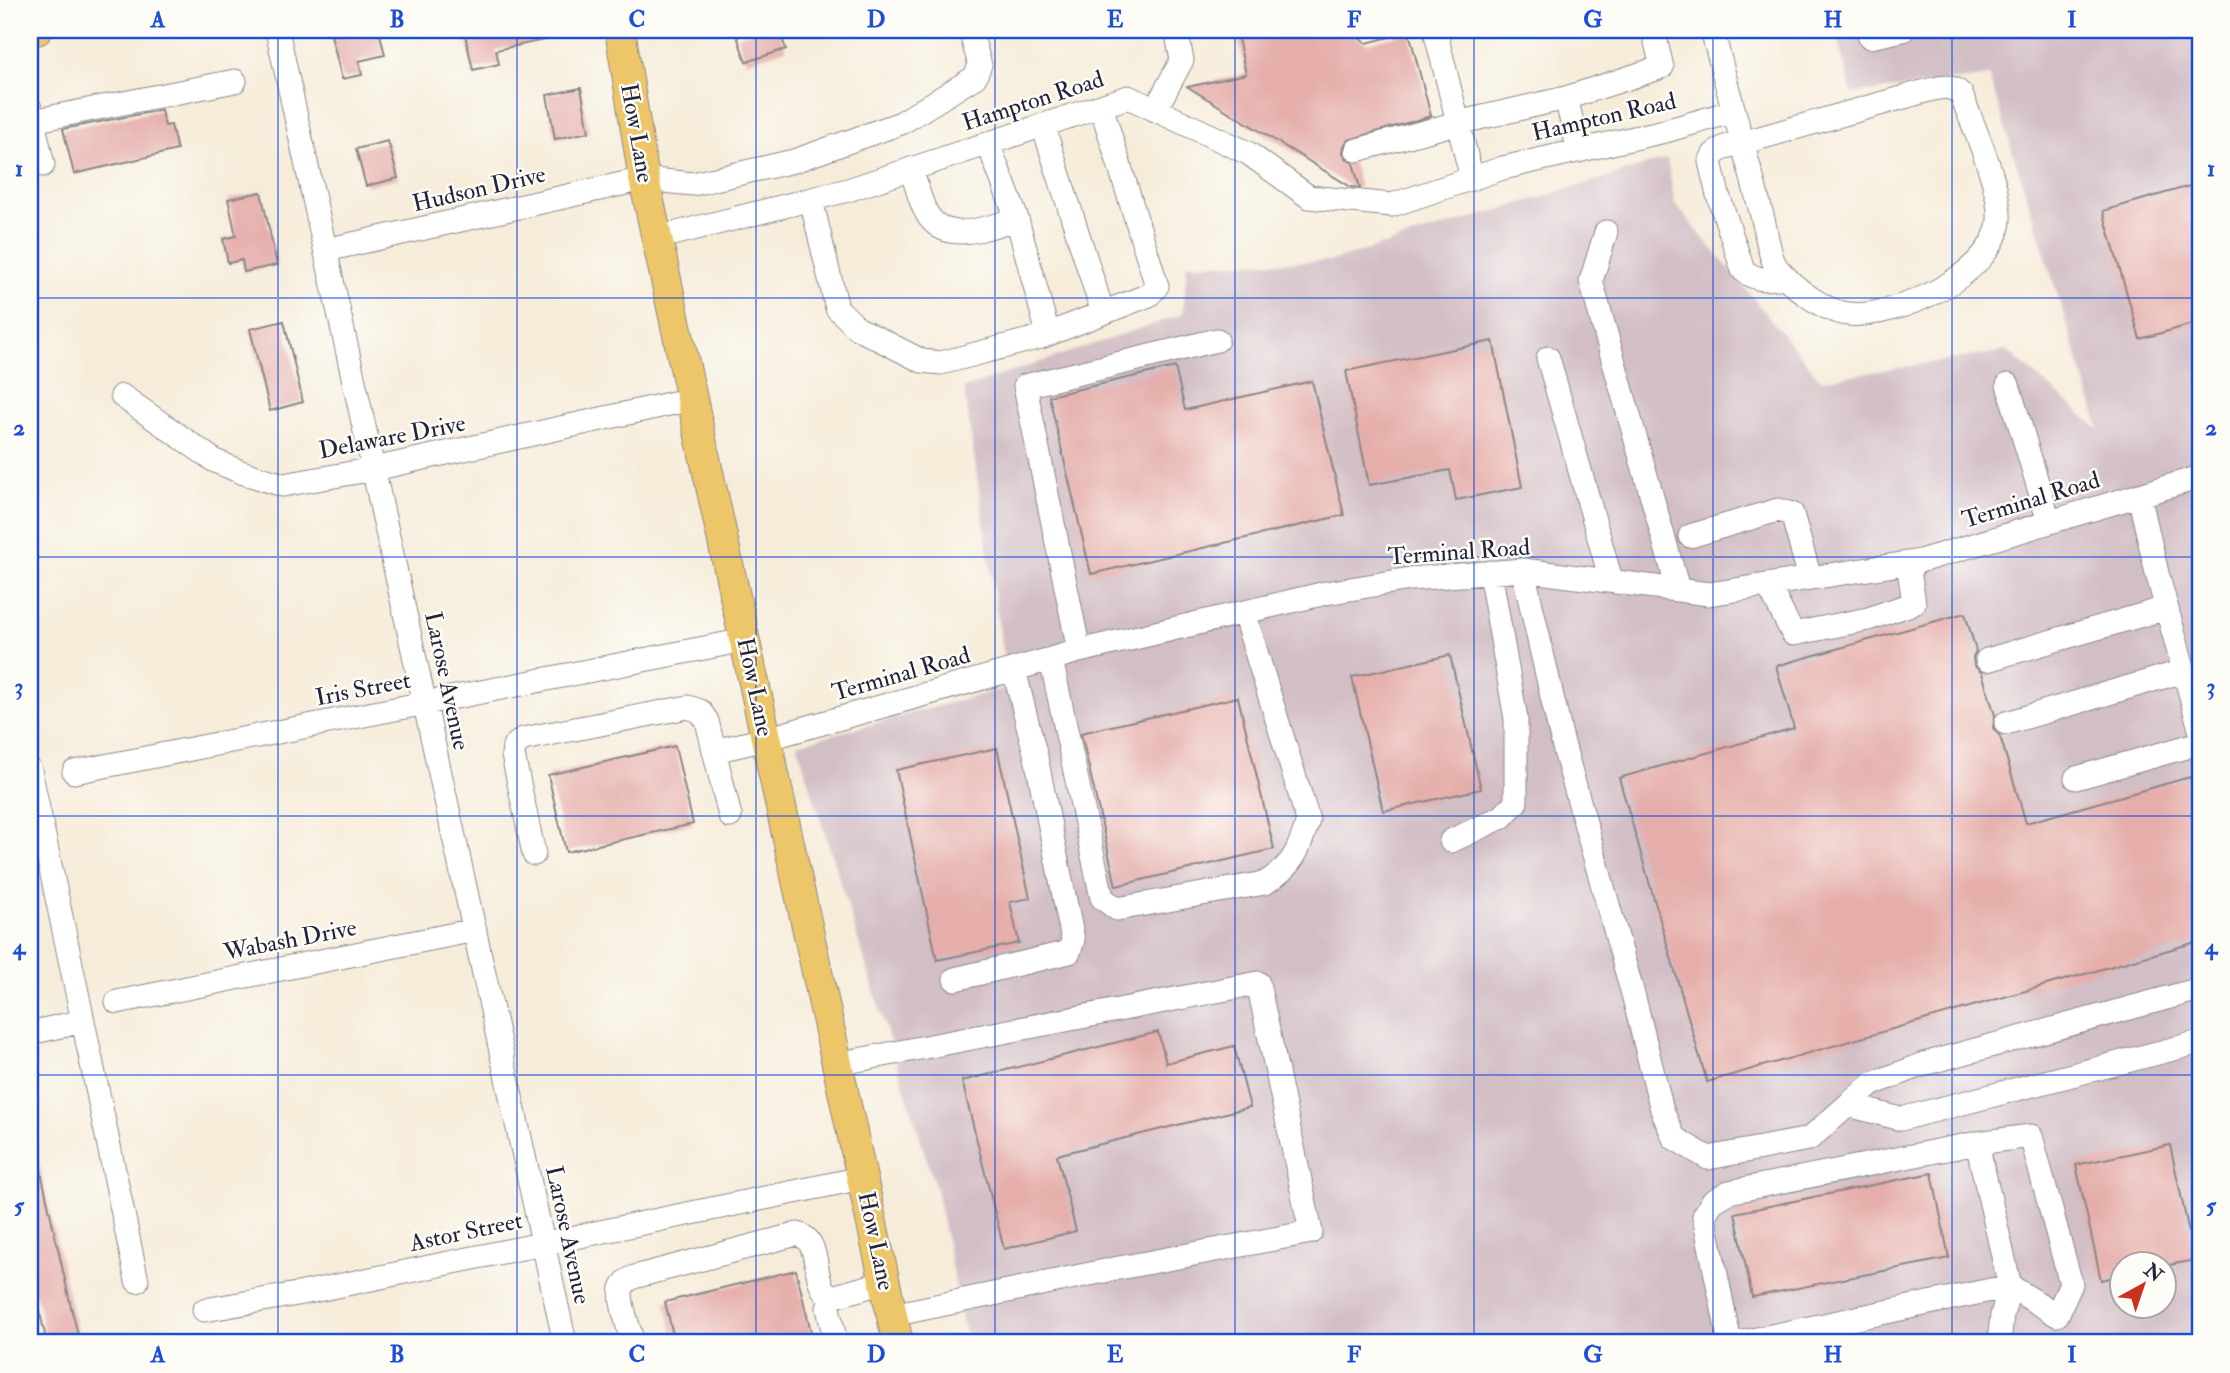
<svg xmlns="http://www.w3.org/2000/svg" width="2230" height="1373" font-family="'IM FELL Double Pica',serif">
	<style>
		.industrial { fill: #d2bec5; fill-rule: evenodd }
		.building { fill: #e5aeaa }
		.lines { fill: none; stroke-linecap: round; stroke-linejoin: round }
		.minor-casing { stroke: #8c878a; stroke-width: 25 }
		.major-casing { stroke: #8c878a; stroke-width: 32 }
		.minor { stroke: #fff; stroke-width: 23 }
		.major { stroke: #ecc669; stroke-width: 30 }
		.grid { fill: none; stroke: #1d4ed8; stroke-width: 2; stroke-opacity: 0.55 }
		.labels { text-anchor: middle; dominant-baseline: central; stroke-width: 5; stroke-linejoin: round; paint-order: stroke }
		.street-label { font-size: 24px; fill: #22223b; stroke: #fdfcf7 }
		.neatline { fill: none; stroke: #1d4ed8; stroke-width: 2.5 }
		.grid-label { font-size: 23px; text-anchor: middle; font-weight: bold; fill: #1d4ed8 }
	</style>
	<rect width="100%" height="100%" fill="#fdfcf7"/>
	<filter id="ink" filterUnits="userSpaceOnUse"><feTurbulence type="fractalNoise" baseFrequency=".0143" numOctaves="2"/><feDisplacementMap in="SourceGraphic" scale="14" xChannelSelector="R" yChannelSelector="G"/><feConvolveMatrix kernelMatrix="1 2 1 2 8 2 1 2 1" color-interpolation-filters="sRGB"/></filter>
	<filter id="wash" filterUnits="userSpaceOnUse"><feTurbulence type="fractalNoise" baseFrequency=".00686" numOctaves="4" result="noise"/><feDisplacementMap in="SourceGraphic" scale="28" xChannelSelector="R" yChannelSelector="G"/><feGaussianBlur stdDeviation="1.57" result="paint"/><feColorMatrix in="noise" values="0 0 0 0 0 0 0 0 0 0 0 0 0 0 0 0 0 1.4 0 .05"/><feComposite in="paint" operator="in"/></filter>
	<g filter="url(#wash)">
		<rect width="100%" height="100%" fill="#f6ecd9"/>
		<!-- industrial -->
		<path class="industrial" d="M1835 30H2200V1343H967L936 1189 797 744 1006 688 1003 653 964 388 1183 314 1187 264 1331 261 1667 159 1675 204 1821 380 2007 351 2100 430 1989 76 1852 94ZM2122 1264H2164V1306H2122Z"/>
		<g id="blocks">
			<!-- building -->
			<path class="building" d="M355 30H379L385 55 359 61 362 75 342 79 331 35Z
				M464 30H557L558 37 496 50 499 64 473 70Z
				M757 30H779L786 49 746 62 737 36Z
				M1236 30H1345L1367 43 1409 32 1431 116 1348 140 1344 146 1343 153 1347 159 1353 163 1360 188 1351 187 1188 87 1246 74Z
				M581 88 589 132 555 139 547 95Z
				M161 110 165 126 171 125 177 150 74 174 63 129Z
				M388 141 398 178 366 186 356 149Z
				M2200 183V322L2140 339 2103 211Z
				M261 192 277 265 244 272 242 260 228 263 223 239 236 236 228 199Z
				M284 321 303 402 270 411 250 329Z
				M1493 341 1522 487 1456 500 1450 470 1369 485 1346 371Z
				M1175 367 1185 410 1312 381 1344 515 1091 574 1049 396Z
				M1965 613 1976 651 1973 657 1974 665 1982 673 1995 715 1993 728 2000 736 2026 823 2190 777 2200 813V941L1707 1082 1619 778 1794 728 1776 666Z
				M1450 655 1481 789 1383 811 1352 677Z
				M1238 697 1274 849 1116 886 1081 733Z
				M675 746 693 824 566 852 548 775Z
				M997 748 1030 898 1010 902 1019 943 937 960 896 770Z
				M1158 1032 1166 1063 1234 1046 1250 1107 1057 1155 1076 1231 1004 1249 962 1081Z
				M2170 1145 2195 1260 2164 1266V1264H2122V1275L2101 1280 2076 1165Z
				M37 1154 71 1307 80 1343H47L35 1292 30 1293V1155Z
				M1932 1173 1949 1258 1752 1297 1735 1213Z
				M796 1270 812 1336 784 1343H675L665 1302Z"/>
		</g>
	</g>
	<g filter="url(#ink)">
		<use href="#blocks" fill-opacity="0" stroke="#8c878a" stroke-width="2"/>
		<g class="lines">
			<!-- minor casing -->
			<g class="minor-casing">
				<path id="minor" d="M277 30 565 1343
					M1435 30 1472 179
					M1712 30C1729 93 1746 156 1763 219 1766 231 1770 261 1778 269 1793 287 1825 312 1848 314 1896 319 1995 274 1999 220 2001 186 1973 126 1961 94 1950 84 1942 87 1929 90L1742 143 1725 147 1714 154 1710 162 1718 195 1743 270C1756 282 1769 279 1786 277
					M1868 30 1870 37 1903 30
					M30 108 43 165
					M1155 110 1182 60 1176 30
					M32 121 235 81
					M1043 125 1103 313
					M1357 150 1457 123 1566 98
					M1579 151 1566 98 1662 67 1653 30
					M911 169C916 183 919 199 926 212 945 247 987 227 1017 219L988 143
					M811 200 837 308 857 328 922 361 941 363 1041 337 1149 295 1157 286 1101 106
					M1017 219 1048 334
					M1606 232 1591 281 1678 589
					M657 238 848 190 1128 97 1248 153 1309 197 1392 205 1503 168 1669 130 1734 111
					M326 250 644 179 693 184 794 161 901 123 975 77 980 65 970 30
					M1548 358 1611 580
					M2008 385 2049 522
					M122 396 215 461 241 472 283 485 374 469 692 399
					M2139 495 2157 573 2200 729
					M1690 536 1778 510 1792 514 1810 578
					M1523 570 1562 740 1634 998 1662 1110 1674 1138 1708 1158 1809 1139 1872 1084 1927 1063 2200 989
					M1768 585 1793 634 1868 619 1914 603 1908 563
					M1079 651 1025 386 1217 340
					M1051 659 1102 898 1117 909 1265 883C1293 866 1299 851 1308 820L1244 613
					M1987 660 2166 608
					M2006 723 2184 671
					M714 751 766 739 1079 651 1326 593 1410 579 1523 570 1709 594 1920 561 2200 477
					M30 770 83 1021
					M74 772 745 640
					M2076 778 2200 743
					M1451 841 1502 817 1516 802V719L1490 572
					M534 854 513 755 514 746 523 739 688 707 700 711 707 721 730 816
					M955 979 1069 952 1073 940 1036 757 1014 670
					M117 1002 475 930
					M30 1033 83 1021 137 1281
					M837 1064 1258 983 1311 1232 1114 1269 892 1315
					M1848 1105 1901 1119 2200 1042
					M832 1297 885 1282
					M832 1297 828 1308 836 1343
					M204 1310 303 1293 862 1178
					M633 1343C630 1331 618 1300 622 1288 624 1283 629 1279 634 1277L797 1234C820 1239 813 1272 823 1289 824 1291 831 1296 832 1297
					M1730 1343 1704 1216 1712 1202 1729 1192 1977 1143 2010 1286 2002 1315 1999 1343
					M1738 1343 2010 1286 2057 1315 2071 1284 2031 1136 1977 1143"/>
			</g>
			<!-- major casing -->
			<g class="major-casing">
				<path id="major" d="M620 30 644 179 898 1343
					M30 31 37 30"/>
			</g>
			<!-- minor -->
			<use href="#minor" class="minor"/>
			<!-- major -->
			<use href="#major" class="major"/>
		</g>
	</g>
	<!-- grid -->
	<path class="grid" d="M278 30V1343M517 30V1343M756 30V1343M995 30V1343M1235 30V1343M1474 30V1343M1713 30V1343M1952 30V1343M30 298H2200M30 557H2200M30 816H2200M30 1075H2200"/>
	<g class="labels">
		<!-- street labels -->
		<g class="street-label">
			<text transform="translate(1033 101) rotate(-18)">Hampton Road</text>
			<text transform="translate(1604 117) rotate(-13)">Hampton Road</text>
			<text transform="translate(637 133) rotate(80)">How Lane</text>
			<text transform="translate(479 189) rotate(-13)">Hudson Drive</text>
			<text transform="translate(392 437) rotate(-11)">Delaware Drive</text>
			<text transform="translate(2031 500) rotate(-17)">Terminal Road</text>
			<text transform="translate(1459 552) rotate(-4)">Terminal Road</text>
			<text transform="translate(901 674) rotate(-16)">Terminal Road</text>
			<text transform="translate(447 681) rotate(78)">Larose Avenue</text>
			<text transform="translate(755 687) rotate(78)">How Lane</text>
			<text transform="translate(363 689) rotate(-11)">Iris Street</text>
			<text transform="translate(290 940) rotate(-11)">Wabash Drive</text>
			<text transform="translate(466 1232) rotate(-12)">Astor Street</text>
			<text transform="translate(568 1235) rotate(78)">Larose Avenue</text>
			<text transform="translate(876 1241) rotate(78)">How Lane</text>
		</g>
	</g>
	<!-- margin -->
	<rect width="2230" height="1373" fill="none" stroke="#fdfcf7" stroke-width="77"/>
	<!-- north arrow -->
	<g transform="translate(2143 1285) rotate(40)"><circle r="33" fill="#fdfcf7" stroke="#a5a5ac" stroke-width="2"/>
	<path d="M0-5L12 26L0 18L-12 26Z" fill="#c8321e"/>
	<text y="-10" font-size="19" font-weight="bold" text-anchor="middle" fill="#22223b">N</text>
	</g>
	<rect x="38" y="38" width="2154" height="1296" class="neatline"/>
	<g class="grid-label">
		<text x="158" y="27">A</text>
		<text x="397" y="27">B</text>
		<text x="637" y="27">C</text>
		<text x="876" y="27">D</text>
		<text x="1115" y="27">E</text>
		<text x="1354" y="27">F</text>
		<text x="1593" y="27">G</text>
		<text x="1833" y="27">H</text>
		<text x="2072" y="27">I</text>
		<text x="19" y="176">1</text>
		<text x="2211" y="176">1</text>
		<text x="19" y="435">2</text>
		<text x="2211" y="435">2</text>
		<text x="19" y="694">3</text>
		<text x="2211" y="694">3</text>
		<text x="19" y="954">4</text>
		<text x="2211" y="954">4</text>
		<text x="19" y="1213">5</text>
		<text x="2211" y="1213">5</text>
		<text x="158" y="1362">A</text>
		<text x="397" y="1362">B</text>
		<text x="637" y="1362">C</text>
		<text x="876" y="1362">D</text>
		<text x="1115" y="1362">E</text>
		<text x="1354" y="1362">F</text>
		<text x="1593" y="1362">G</text>
		<text x="1833" y="1362">H</text>
		<text x="2072" y="1362">I</text>
	</g>
</svg>
